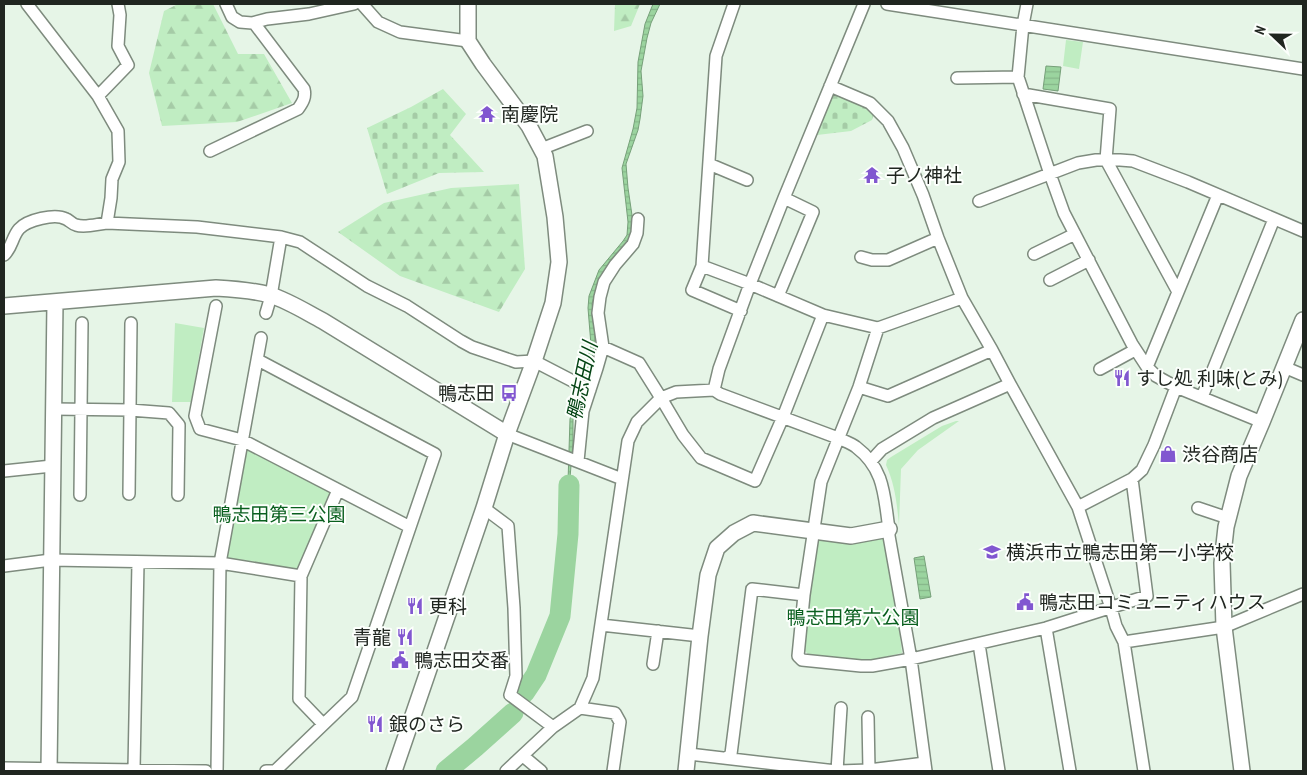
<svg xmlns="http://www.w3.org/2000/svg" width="1307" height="775" font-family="'PT Sans Narrow','Noto Sans JP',sans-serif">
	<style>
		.green { fill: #c0edc2 }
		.forest { fill: url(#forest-firs) }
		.cemetery { fill: url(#cemetery-stones) }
		.water { fill: url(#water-rules); stroke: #76a079 }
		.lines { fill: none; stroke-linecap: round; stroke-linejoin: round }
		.river { stroke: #9bd49f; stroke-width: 21 }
		.street-casing { stroke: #7e8b7e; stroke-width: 14 }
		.secondary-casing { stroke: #7e8b7e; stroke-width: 18 }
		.street { stroke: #fff; stroke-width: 11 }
		.secondary { stroke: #fff; stroke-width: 15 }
		.labels { text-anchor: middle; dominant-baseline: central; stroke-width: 4; stroke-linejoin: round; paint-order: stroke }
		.poi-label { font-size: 19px; fill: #202620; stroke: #fcfffc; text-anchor: start }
		.park-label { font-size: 19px; fill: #095f1e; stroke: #fcfffc }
		.water-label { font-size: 20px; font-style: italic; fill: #044414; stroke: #fcfffc }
	</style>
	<defs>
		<pattern id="forest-firs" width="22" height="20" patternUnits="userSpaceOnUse" patternTransform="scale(1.25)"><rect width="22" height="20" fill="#c0edc2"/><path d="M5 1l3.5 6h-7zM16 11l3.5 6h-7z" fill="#a5cba6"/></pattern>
		<pattern id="cemetery-stones" width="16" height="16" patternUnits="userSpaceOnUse" patternTransform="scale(1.25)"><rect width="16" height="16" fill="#c0edc2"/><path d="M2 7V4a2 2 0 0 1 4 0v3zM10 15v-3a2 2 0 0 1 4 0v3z" fill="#a5cba6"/></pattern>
		<pattern id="water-rules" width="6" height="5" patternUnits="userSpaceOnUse" patternTransform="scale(1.25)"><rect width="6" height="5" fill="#9bd49f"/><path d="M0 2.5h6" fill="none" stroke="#85b689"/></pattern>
	</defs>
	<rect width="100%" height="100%" fill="#e6f5e7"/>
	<!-- green -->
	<path class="green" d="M1066 40 1083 42 1079 69 1063 66Z
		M175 323 204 328 191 402H172Z
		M956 421H959L918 450 901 469 899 525C897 505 895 484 886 465L887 460 891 457 942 426Z
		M246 447 338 490 301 576 226 563Z
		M819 536H889L902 653 862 662 809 655 803 649Z"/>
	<!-- forest -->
	<path class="forest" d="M178 4H213L238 54H264L292 103 237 122 162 126 149 73 164 11Z
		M615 4H640L631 26 614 31Z
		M519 184 525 269 499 312 400 276 338 232 384 203 451 188Z"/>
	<!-- cemetery -->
	<path class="cemetery" d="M443 89 466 114 450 135 484 172 439 173 387 194 367 128 411 107Z
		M833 92 864 106 874 114 872 120 851 131 817 135Z"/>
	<!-- water -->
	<path class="water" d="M653 4H660L651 23 647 38 641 71 643 96 640 119 638 130 626 164 628 188 633 222 632 231 629 242 608 266 598 282 592 304 595 322V344L586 385 573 419V443L569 489 570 513H567L570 419 583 377 591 345 588 308 589 296 599 270 623 241 627 235 628 222 622 168 633 129 637 108 638 62 645 24Z
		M1046 66 1061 67 1058 91 1043 89Z
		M924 556 931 597 920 599 914 558Z"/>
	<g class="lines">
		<!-- river -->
		<path class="river" d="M524 693 536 675 560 616 568 534 569 485
			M446 771 475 747 513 713"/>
		<!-- street casing -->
		<g class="street-casing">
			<path id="street" d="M226 4 232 17 240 22 252 23 267 19 309 14 354 4
				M362 4 378 22 400 32 468 41
				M734 4 716 56 702 266 750 284 823 315 878 328 962 298
				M887 4 1303 69
				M1027 4 1023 25 1018 77 1022 89 1050 174 1064 213 1132 344 1147 367 1156 376 1176 387 1262 422
				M957 78 1018 77
				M830 86 870 103 888 121 903 148 923 195 938 238 962 298 992 350 1010 384 1078 507 1111 608 1116 626 1124 642 1144 771
				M1023 94 1110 109 1106 160 1178 292
				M98 96 128 65 118 46 120 15 118 4
				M541 149 587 131
				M210 151 298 109C303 102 306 97 304 89L254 23
				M709 164 747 180
				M979 201 1078 163 1096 160H1120L1133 161 1188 182 1303 231
				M107 223 197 227 281 237 300 242 367 286 407 306 461 341 472 347 516 362 534 361 590 390
				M1034 254 1075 234
				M4 255C12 248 12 237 19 229 27 220 55 213 66 219 69 220 72 224 76 225 85 228 97 224 107 223L111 198 112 179 119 162 118 131 98 96 27 4
				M861 257 872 260H888L938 238
				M702 266 692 290 741 311
				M1050 280 1089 260
				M778 296 813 212 784 198
				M216 306 195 416 200 429 242 440 410 527
				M266 313 271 296 281 237
				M878 328 859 387 821 482 804 595 798 656 802 660 861 666H872L911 659 1046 628 1147 596 1132 479
				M603 347 639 363 661 398 683 435 701 458 755 481 783 417 823 315
				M258 360 435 454 352 697 275 771H266
				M1147 367 1218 195
				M1284 367 1303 375
				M1100 369 1135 350
				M859 387 888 396 992 350
				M714 390 719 369 750 284 784 198 864 4
				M1202 397 1274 219
				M53 409 130 410 169 413 179 425 178 495
				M507 434 622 479
				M578 461 583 411 597 368 603 347 598 313 600 297 604 282 615 265 633 244 637 233 638 219
				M871 461 882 449 933 418 1010 384
				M4 471 52 466
				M129 494 131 323
				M80 495 82 323
				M1078 507 1132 479 1142 470 1154 445 1176 387
				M484 508 508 526 514 608 516 676 510 695 553 727
				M1198 508 1228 518
				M4 566 51 560 220 563 301 576
				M601 625 700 636
				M1046 628 1070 771
				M1124 642 1224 627 1303 594
				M979 644 999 771
				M653 664 658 631
				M580 708 615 713 620 722 613 771
				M868 717 869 770
				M323 724 299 699 301 576 338 490
				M689 754 836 771
				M523 756 541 771
				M727 758 731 754 752 589 804 595
				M4 768 206 771
				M134 769 138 562
				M217 771 220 563 261 338
				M506 771 553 727 580 708 593 678 628 441 637 422 661 398 676 392 714 390 720 394 838 438C844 441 851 443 856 447 885 469 884 496 889 529V536L911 659 926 771
				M837 771 841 708
				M839 771 869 770 925 763"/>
		</g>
		<!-- secondary casing -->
		<g class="secondary-casing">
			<path id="secondary" d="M4 306 216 288C234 289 252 290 270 295 289 301 306 312 323 321L507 434
				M49 771 55 302
				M394 771 484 508 507 434 534 361 553 303 559 262 555 217 545 156 529 126 483 64 468 41V4
				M686 771 700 636 708 575 717 548 734 533 753 523 851 536 889 529
				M1242 771 1224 627 1222 563 1226 527 1239 476 1262 422 1303 320"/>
		</g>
		<!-- street -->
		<use href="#street" class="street"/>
		<!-- secondary -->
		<use href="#secondary" class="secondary"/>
	</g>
	<!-- icons -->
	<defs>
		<g id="temple-bare" transform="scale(1.35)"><path d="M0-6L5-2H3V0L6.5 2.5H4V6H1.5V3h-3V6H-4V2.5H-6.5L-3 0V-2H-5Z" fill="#8157d0" stroke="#fcfffc" stroke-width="2.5" paint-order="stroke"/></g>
		<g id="restaurant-bare" transform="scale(1.35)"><path d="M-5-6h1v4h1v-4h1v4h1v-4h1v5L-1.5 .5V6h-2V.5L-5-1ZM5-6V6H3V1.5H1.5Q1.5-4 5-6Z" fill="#8157d0" stroke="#fcfffc" stroke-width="2.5" paint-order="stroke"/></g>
		<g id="bus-bare" transform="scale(1.35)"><path d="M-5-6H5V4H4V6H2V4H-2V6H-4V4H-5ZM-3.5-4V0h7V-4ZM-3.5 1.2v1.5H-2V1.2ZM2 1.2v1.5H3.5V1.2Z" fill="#8157d0" stroke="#fcfffc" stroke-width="2.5" paint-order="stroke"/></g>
		<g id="shop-bare" transform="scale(1.35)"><path d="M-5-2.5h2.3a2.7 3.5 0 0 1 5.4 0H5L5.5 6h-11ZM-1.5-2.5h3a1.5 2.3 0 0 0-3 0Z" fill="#8157d0" stroke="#fcfffc" stroke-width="2.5" paint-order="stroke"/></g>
		<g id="school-bare" transform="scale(1.35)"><path d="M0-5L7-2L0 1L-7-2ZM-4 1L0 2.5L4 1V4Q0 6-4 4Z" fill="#8157d0" stroke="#fcfffc" stroke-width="2.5" paint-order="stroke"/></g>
		<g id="civic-bare" transform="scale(1.35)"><path d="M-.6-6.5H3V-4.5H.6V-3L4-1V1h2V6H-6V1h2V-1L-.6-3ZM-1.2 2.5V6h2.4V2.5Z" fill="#8157d0" stroke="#fcfffc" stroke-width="2.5" paint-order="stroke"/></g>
	</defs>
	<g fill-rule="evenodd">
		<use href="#temple-bare" x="487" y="114"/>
		<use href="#temple-bare" x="872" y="175"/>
		<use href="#restaurant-bare" x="1122" y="378"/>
		<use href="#bus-bare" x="509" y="393"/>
		<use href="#shop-bare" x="1168" y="454"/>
		<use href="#school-bare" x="992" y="552"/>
		<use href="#civic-bare" x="1025" y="602"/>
		<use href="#restaurant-bare" x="415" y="606"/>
		<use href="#restaurant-bare" x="405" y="637"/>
		<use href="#civic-bare" x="400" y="660"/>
		<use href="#restaurant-bare" x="375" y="724"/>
	</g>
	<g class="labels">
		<!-- poi labels -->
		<g class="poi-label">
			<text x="501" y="114">南慶院</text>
			<text x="886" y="175">子ノ神社</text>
			<text x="1136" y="378">すし処 利味(とみ)</text>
			<text x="495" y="393" text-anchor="end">鴨志田</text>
			<text x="1182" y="454">渋谷商店</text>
			<text x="1006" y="552">横浜市立鴨志田第一小学校</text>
			<text x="1039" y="602">鴨志田コミュニティハウス</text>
			<text x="429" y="606">更科</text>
			<text x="391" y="637" text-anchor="end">青龍</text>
			<text x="414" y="660">鴨志田交番</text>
			<text x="389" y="724">銀のさら</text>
		</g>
		<!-- park labels -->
		<g class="park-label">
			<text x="279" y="514">鴨志田第三公園</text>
			<text x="853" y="617">鴨志田第六公園</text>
		</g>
		<!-- water labels -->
		<g class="water-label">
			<text transform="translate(582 381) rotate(-78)">鴨志田川</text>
		</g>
	</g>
	<!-- border -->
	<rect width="1307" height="775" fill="none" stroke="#202620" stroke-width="10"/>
	<!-- north arrow -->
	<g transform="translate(1272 35) rotate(292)" stroke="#fcfffc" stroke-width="4" paint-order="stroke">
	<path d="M0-4L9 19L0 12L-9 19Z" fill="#202620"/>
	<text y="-8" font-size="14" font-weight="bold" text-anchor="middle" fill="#202620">N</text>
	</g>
</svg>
